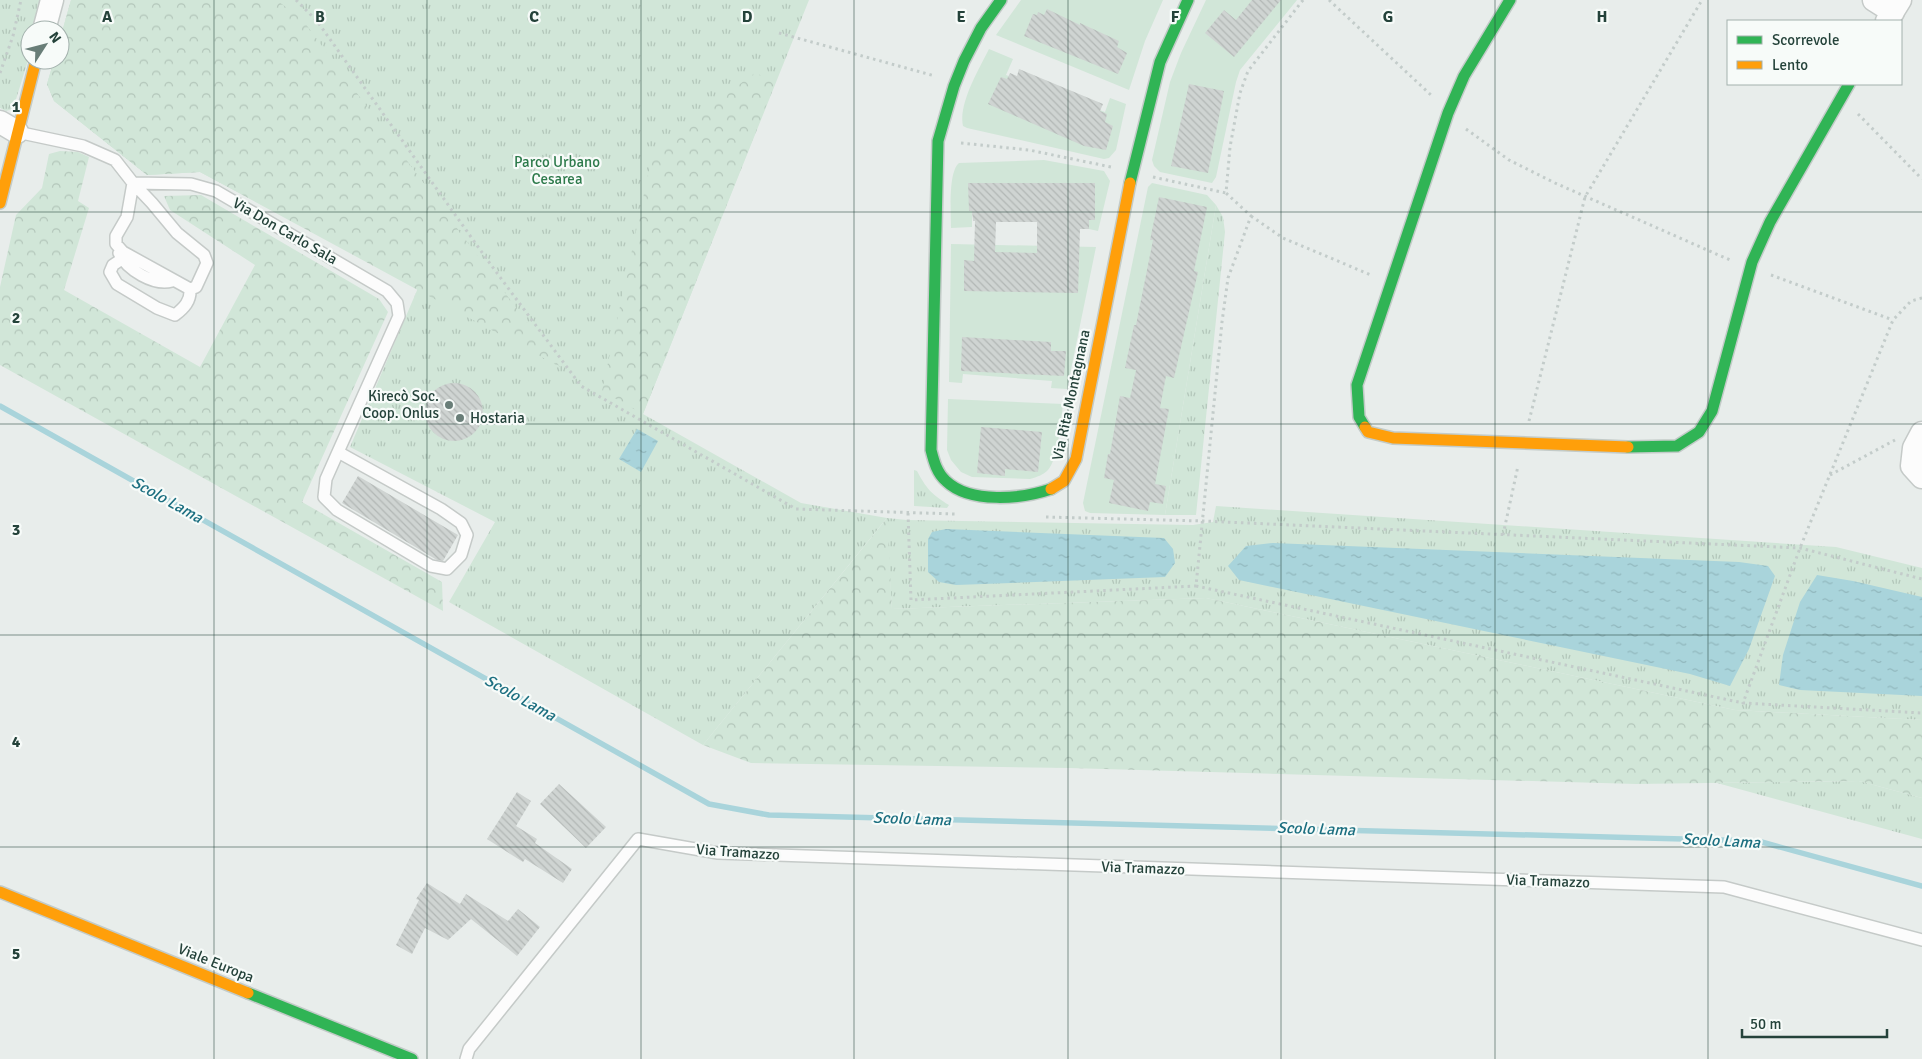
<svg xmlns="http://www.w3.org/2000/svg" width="1922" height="1059" font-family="Signika,sans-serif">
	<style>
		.grass { fill: url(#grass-tufts) }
		.forest { fill: url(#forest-crowns) }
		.garden { fill: #d1e6d8 }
		.water { fill: url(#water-ripples) }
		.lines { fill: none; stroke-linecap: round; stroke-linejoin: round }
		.stream { stroke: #a9d4db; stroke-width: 5.5 }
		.building { fill: url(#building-back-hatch); fill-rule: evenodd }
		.lane-casing { stroke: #c5cac8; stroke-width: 14 }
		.street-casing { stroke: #c5cac8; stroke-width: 25 }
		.fast-casing { stroke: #c3cbc8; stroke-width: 14 }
		.slow-casing { stroke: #c3cbc8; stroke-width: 14 }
		.path { stroke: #c3ccca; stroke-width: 3; stroke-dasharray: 2.5 4; stroke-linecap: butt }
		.lane { stroke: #fcfcfc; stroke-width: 11 }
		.street { stroke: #fcfcfc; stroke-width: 22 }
		.fast { stroke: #30b455; stroke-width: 11 }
		.slow { stroke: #ff9f0a; stroke-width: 11 }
		.grid { fill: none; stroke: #24423a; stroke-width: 1; stroke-opacity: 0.55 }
		.poi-dot { fill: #697e78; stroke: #f7fbf9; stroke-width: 2 }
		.labels { text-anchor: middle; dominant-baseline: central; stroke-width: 4.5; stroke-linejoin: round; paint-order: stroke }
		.park-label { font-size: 15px; fill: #2d7a4b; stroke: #f7fbf9 }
		.street-label { font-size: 15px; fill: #24423a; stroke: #f7fbf9 }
		.poi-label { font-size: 15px; fill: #24423a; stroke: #f7fbf9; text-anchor: end }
		.water-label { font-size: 16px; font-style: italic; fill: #1c6f80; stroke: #f7fbf9 }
		.grid-label { font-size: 16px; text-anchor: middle; font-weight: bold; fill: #24423a; stroke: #f7fbf9; stroke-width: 4.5; stroke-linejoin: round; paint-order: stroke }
	</style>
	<defs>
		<pattern id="grass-tufts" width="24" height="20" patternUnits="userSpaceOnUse" patternTransform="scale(1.25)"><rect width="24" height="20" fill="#d1e6d8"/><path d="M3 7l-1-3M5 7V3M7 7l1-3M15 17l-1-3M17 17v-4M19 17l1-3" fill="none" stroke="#b3c6ba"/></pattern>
		<pattern id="forest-crowns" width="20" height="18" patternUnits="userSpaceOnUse" patternTransform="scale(1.25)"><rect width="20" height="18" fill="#d1e6d8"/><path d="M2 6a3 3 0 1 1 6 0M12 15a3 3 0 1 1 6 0" fill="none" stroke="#b3c6ba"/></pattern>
		<pattern id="water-ripples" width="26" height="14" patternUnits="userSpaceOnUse" patternTransform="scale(1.25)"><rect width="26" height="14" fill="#a9d4db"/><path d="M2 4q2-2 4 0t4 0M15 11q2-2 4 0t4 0" fill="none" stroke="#91b7bd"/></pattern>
		<pattern id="building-back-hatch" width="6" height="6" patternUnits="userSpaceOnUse" patternTransform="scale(1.25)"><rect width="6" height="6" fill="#cfd4d2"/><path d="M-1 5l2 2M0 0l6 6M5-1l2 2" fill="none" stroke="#b2b7b5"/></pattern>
	</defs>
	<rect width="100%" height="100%" fill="#e8edeb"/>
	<!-- grass -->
	<path class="grass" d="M0 0H44L36 30H30V54L13 109 6 111 0 108Z
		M71 0H809L643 414 801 503 887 518 907 520 1193 525 1213 522 1216 506 1836 547 1922 568V720L1735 710 1206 598 892 609 886 519 703 745 449 602 495 522 350 447 418 288 200 172 147 175 54 101 47 84 54 60H60V39Z
		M1216 205 1223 217 1225 232 1196 515H1165Z
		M914 470 917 471C926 488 932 495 949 505L947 508 914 506Z
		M1859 781 1922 798V839L1717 783Z"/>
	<!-- forest -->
	<path class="forest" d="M71 0H270L279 2 302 19 560 367 200 172 147 175 54 101 47 84 54 60H60V39Z
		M755 73 776 81 643 414 602 391 652 156 665 138Z
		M60 151 78 152 89 157 78 201 89 208 64 290 200 367 255 265 170 210 164 196 201 195 379 299 388 312 302 502 442 582 443 611 0 365V287L16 215 42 188 49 154Z
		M887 518 892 609 1206 598 1735 710 1922 720V798L1859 781 1636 784 1069 768 751 763 703 745Z"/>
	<!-- garden -->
	<path class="garden" d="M1021 0H1163L1145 41 1129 90 996 35Z
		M1206 0H1297L1240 70 1236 82 1216 177 1212 183 1160 172 1154 166 1152 160 1170 82 1181 53Z
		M989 49 1013 59 1006 75 1105 112 1110 98 1126 104 1116 150 1109 158 1104 159 967 128 963 126C958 104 979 69 989 49Z
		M1044 160 1104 171 1110 181 1098 231 1089 229V220L1095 219V183H969V211H972V227L951 228C951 213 948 172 959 163Z
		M1152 183 1207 195 1216 205 1165 515 1090 513 1085 511 1083 503 1148 187Z
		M951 244 1096 247 1067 389 1051 388 1052 381 963 374 962 383 949 382Z
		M948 399 1063 404C1061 420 1058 459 1048 470 1043 475 1037 477 1030 479L972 477 961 472 951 460 947 450Z"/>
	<!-- water -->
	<path class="water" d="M637 429 658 441 641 472 619 459Z
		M946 529 1164 538 1173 549 1175 563 1165 577 956 585 939 582 928 572V539L932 532Z
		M1273 543 1739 562 1768 566 1775 576 1749 649 1730 686 1690 674 1239 580 1228 566 1246 546Z
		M1817 575 1853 581 1922 597V696L1800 690 1779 685 1783 655 1800 602Z"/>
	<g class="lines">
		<!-- stream -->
		<path class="stream" d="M0 406 709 804 769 815 1758 841 1922 886"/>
	</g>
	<!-- building -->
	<path class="building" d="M1252 0H1281L1234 57 1205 33 1224 10 1236 20Z
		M1047 9 1080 25V23L1119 41 1117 47 1127 53 1118 74 1024 36 1033 14 1037 15 1038 12 1044 15Z
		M1019 69 1103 104 1100 111 1107 114 1105 122 1113 126 1106 150 1084 146 988 104 1001 77 1007 79 1010 73 1017 76Z
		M1189 84 1224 91 1208 173 1171 166Z
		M968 183H1095V220H1089V229H1080L1078 293 964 291V260L974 261 975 221H973L972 211H969ZM996 222H1037V253L995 252Z
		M1159 197 1207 207 1194 271 1198 272 1174 378 1166 376 1160 408 1169 409 1155 484 1166 486 1163 504 1150 502 1148 511 1109 503 1114 480 1104 478 1108 454H1110L1120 396 1130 398 1136 370 1125 368 1134 325H1136L1153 240H1150Z
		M962 337 1051 342V351H1066L1064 376 961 371Z
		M425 412a29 29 0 1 1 58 0a29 29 0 1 1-58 0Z
		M981 427 1042 432 1038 472 1005 469V476L977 473Z
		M358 476 458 535 443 561 437 560 342 503Z
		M559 784 606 827 586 848 540 804Z
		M517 792 531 801 516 826 537 839 535 843 572 869 563 883 525 859 523 862 487 839Z
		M427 883 460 904 466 894 508 921 518 909 540 927 517 956 471 919 448 940 425 928 412 954 396 945 419 900 416 899Z"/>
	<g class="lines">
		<!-- lane casing -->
		<g class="lane-casing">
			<path id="lane" d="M17 132 83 146 115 160 133 183 191 184 216 191 387 291 397 303 399 316 338 452 441 509 461 523 467 535 461 555 447 569 431 566 337 510 324 497 326 479 338 452
				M133 183 152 203 177 233 204 255 207 263 196 287 190 289 123 252 116 244V236L127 217Z
				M119 253C127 270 154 286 172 281
				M122 259 113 265 110 272 117 284 157 308 175 315C184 308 191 301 190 289
				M466 1059 469 1049 638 839 718 853 1724 887 1922 940"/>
		</g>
		<!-- street casing -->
		<g class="street-casing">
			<path id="street" d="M1874 0 1893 12
				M1887 21 1900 0
				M44 30 52 0
				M0 122 17 132
				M1922 433 1914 448 1912 466 1922 477"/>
		</g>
		<!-- fast casing -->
		<g class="fast-casing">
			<path id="fast" d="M1001 0 981 28 964 61 954 86 938 141 931 450C934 462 937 473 946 481 970 504 1022 499 1051 489
				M1130 183 1160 62 1188 0
				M1365 427 1359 417 1357 385 1448 113 1464 76 1510 0
				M1628 447 1677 446 1699 432 1712 411 1752 262 1770 222 1849 84
				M248 993 412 1059"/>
		</g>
		<!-- slow casing -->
		<g class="slow-casing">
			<path id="slow" d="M0 203 36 60
				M1365 427 1368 432 1393 438 1628 447
				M1051 489 1064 481 1076 459 1130 183
				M0 892 248 993"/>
		</g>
		<!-- path -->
		<path class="path" d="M296 0 317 21 491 265 581 386 796 509 955 514
			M1303 0 1248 71 1240 93 1230 147 1226 193 1251 216 1228 278 1222 322 1196 586 1743 703
			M1329 0 1431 95
			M779 33 935 76
			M0 73 13 36 21 0
			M1858 114 1922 179
			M1466 129 1509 160 1555 183 1730 260
			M961 143 1029 150 1111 167
			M1153 177 1226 193
			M1251 216 1283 238 1371 275
			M1771 275 1893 320
			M1922 298 1911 301 1893 320 1800 548 1743 703 1922 713
			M1529 421 1585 197 1702 0
			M1830 475 1895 440
			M908 513 911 600 1196 586
			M1046 517 1203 521 1800 548 1922 579
			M1503 535 1518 466"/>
		<!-- lane -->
		<use href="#lane" class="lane"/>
		<!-- street -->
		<use href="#street" class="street"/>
		<!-- fast -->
		<use href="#fast" class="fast"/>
		<!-- slow -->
		<use href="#slow" class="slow"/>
	</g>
	<!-- grid -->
	<path class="grid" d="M214 0V1059M427 0V1059M641 0V1059M854 0V1059M1068 0V1059M1281 0V1059M1495 0V1059M1708 0V1059M0 212H1922M0 424H1922M0 635H1922M0 847H1922"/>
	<!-- markers -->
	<g class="poi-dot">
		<circle cx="449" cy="405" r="5"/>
		<circle cx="460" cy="418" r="5"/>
	</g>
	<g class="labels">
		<!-- park labels -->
		<g class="park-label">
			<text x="557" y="162">Parco Urbano<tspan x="557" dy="17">Cesarea</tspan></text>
		</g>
		<!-- street labels -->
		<g class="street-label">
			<text transform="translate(285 231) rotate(30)">Via Don Carlo Sala</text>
			<text transform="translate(1071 395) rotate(-78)">Via Rita Montagnana</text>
			<text transform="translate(738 852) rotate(4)">Via Tramazzo</text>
			<text transform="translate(1143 868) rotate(2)">Via Tramazzo</text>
			<text transform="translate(1548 881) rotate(2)">Via Tramazzo</text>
			<text transform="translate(216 963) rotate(22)">Viale Europa</text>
		</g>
		<!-- poi labels -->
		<g class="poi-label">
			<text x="439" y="396">Kirecò Soc.<tspan x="439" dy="17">Coop. Onlus</tspan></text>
			<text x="470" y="418" text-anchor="start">Hostaria</text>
		</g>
		<!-- water labels -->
		<g class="water-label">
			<text transform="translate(167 500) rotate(29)">Scolo Lama</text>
			<text transform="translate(520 698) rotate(29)">Scolo Lama</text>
			<text transform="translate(912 819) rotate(2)">Scolo Lama</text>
			<text transform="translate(1316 829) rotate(2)">Scolo Lama</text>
			<text transform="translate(1721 841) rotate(3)">Scolo Lama</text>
		</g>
	</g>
	<g class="grid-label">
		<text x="107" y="22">A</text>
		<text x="320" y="22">B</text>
		<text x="534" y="22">C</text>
		<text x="747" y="22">D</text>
		<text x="961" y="22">E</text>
		<text x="1175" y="22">F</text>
		<text x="1388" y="22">G</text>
		<text x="1602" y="22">H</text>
		<text x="16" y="112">1</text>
		<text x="16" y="323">2</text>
		<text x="16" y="535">3</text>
		<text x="16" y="747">4</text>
		<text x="16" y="959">5</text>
	</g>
	<!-- legend -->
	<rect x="1727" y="20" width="175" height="65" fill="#f7fbf9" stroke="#a3b1ad"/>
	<rect x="1737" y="36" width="25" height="8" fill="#30b455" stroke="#a3b1ad"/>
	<text x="1772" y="45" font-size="15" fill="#24423a">Scorrevole</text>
	<rect x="1737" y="61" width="25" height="8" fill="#ff9f0a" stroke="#a3b1ad"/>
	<text x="1772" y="70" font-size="15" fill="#24423a">Lento</text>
	<!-- north arrow -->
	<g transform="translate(45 45) rotate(54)"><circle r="24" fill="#f7fbf9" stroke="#a3b1ad"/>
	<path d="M0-4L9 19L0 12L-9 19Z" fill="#697e78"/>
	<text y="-8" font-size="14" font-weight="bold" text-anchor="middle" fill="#24423a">N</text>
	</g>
	<!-- scale -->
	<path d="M1742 1029v8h145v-8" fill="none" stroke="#24423a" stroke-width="2.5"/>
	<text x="1750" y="1029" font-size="15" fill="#24423a" stroke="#f7fbf9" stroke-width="4" paint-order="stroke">50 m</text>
</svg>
